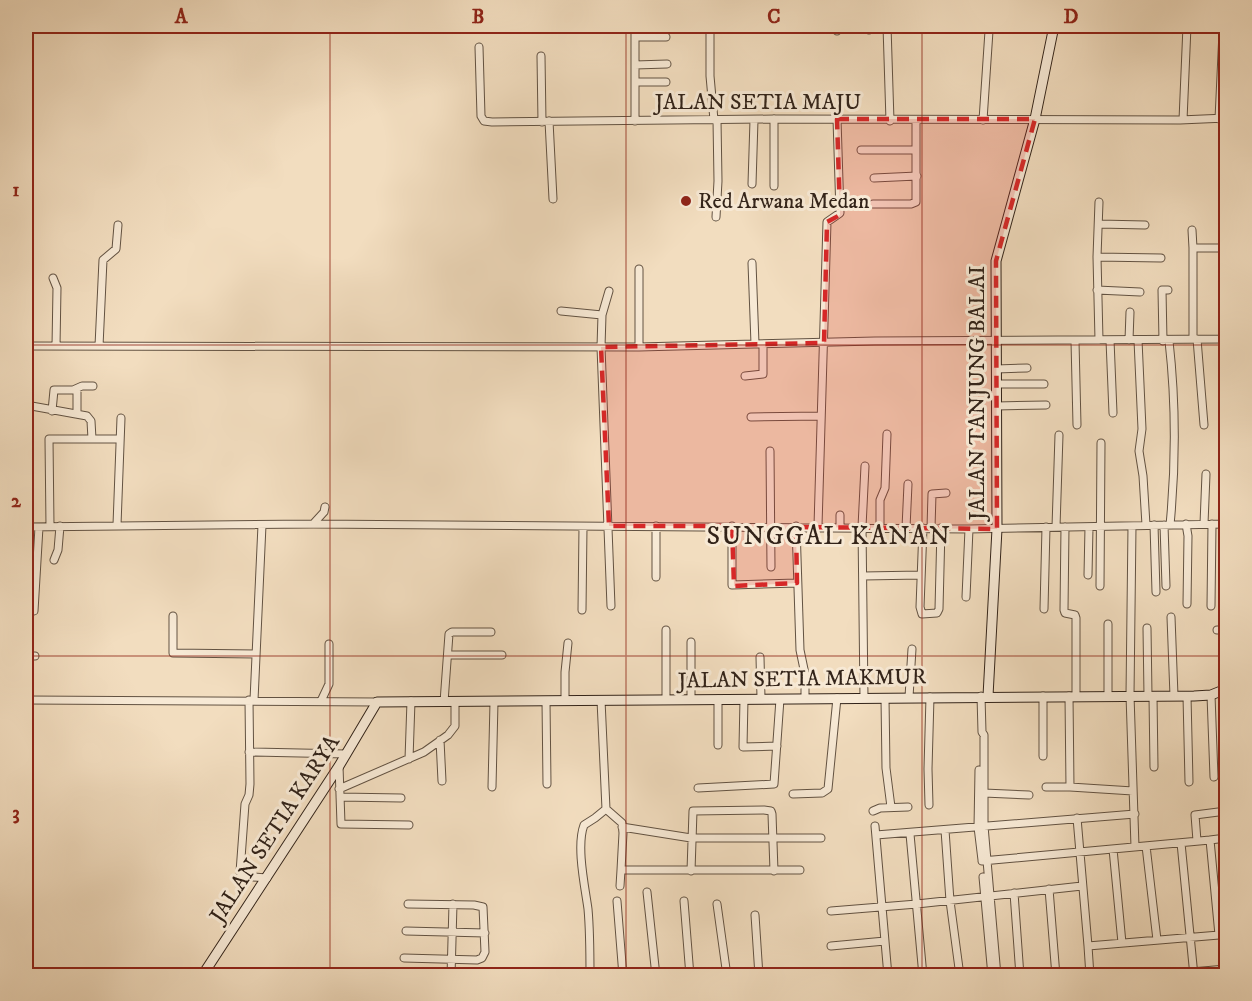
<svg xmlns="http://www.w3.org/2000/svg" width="1252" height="1001" font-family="'IM FELL DW Pica',serif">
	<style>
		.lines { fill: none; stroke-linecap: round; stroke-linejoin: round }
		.street-casing { stroke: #625242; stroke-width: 9 }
		.secondary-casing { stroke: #322319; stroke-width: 11 }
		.street { stroke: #f7e9d5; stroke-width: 7 }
		.secondary { stroke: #f7e9d5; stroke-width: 9 }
		.marked { fill: #d62828; fill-opacity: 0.2; stroke: #d62828; stroke-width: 4.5; stroke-dasharray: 12 8; stroke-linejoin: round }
		.grid { fill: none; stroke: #8f2418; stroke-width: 1.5; stroke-opacity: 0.55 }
		.poi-dot { fill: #8f2418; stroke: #f7e9d5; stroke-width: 2 }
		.labels { text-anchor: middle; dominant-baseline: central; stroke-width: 6; stroke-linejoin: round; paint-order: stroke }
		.street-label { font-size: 22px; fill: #322319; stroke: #f7e9d5 }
		.poi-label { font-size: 22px; fill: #322319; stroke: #f7e9d5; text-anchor: start }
		.quarter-label { font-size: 26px; letter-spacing: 1.5px; fill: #322319; stroke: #f7e9d5 }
		.neatline { fill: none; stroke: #8f2418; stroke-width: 2 }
		.grid-label { font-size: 20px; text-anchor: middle; font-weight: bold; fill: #8f2418 }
	</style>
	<rect width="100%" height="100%" fill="#f2ddbf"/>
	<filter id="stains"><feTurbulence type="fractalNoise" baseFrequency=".00333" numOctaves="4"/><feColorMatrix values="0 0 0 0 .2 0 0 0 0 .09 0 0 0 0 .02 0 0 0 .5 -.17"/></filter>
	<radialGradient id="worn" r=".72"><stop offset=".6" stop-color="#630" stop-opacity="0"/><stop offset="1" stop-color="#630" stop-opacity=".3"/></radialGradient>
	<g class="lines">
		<!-- street casing -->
		<g class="street-casing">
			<path id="street" d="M710 26V76L714 120
				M887 26 890 121
				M809 29V26
				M869 30V26
				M635 31V121
				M837 31V26
				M635 37H666
				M479 47 481 116 484 121 492 122 774 119 1180 120 1226 118
				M541 56 542 122
				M635 65 667 64
				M635 82H666
				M774 119V186
				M1219 119 1223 32
				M983 120 989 31
				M1183 120 1187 26
				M549 121 553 199
				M861 150H916
				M874 178 917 176
				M752 184 754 120
				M873 204H911L916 202V121
				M716 217 718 181 717 120
				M1099 224 1145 225
				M1192 230 1193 248
				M1097 257 1161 258
				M752 263 755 344
				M53 278 57 288 56 346
				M1097 290 1140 292
				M609 291 602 315 601 347 611 606
				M561 311 602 315
				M1193 339V248H1226
				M1197 339 1204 425
				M1099 340 1097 257 1099 202
				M1110 340 1113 413
				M1129 340 1130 312
				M1138 340 1142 429 1139 451 1143 476 1146 525
				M1075 341 1077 425
				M1163 341 1162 290H1168
				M1169 341C1176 403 1176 463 1170 525
				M26 346 639 347 875 341 1226 339V337
				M99 346 103 260 116 249 118 225
				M639 347V269
				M996 369 1027 368
				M745 376 763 374V344
				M996 384H1044
				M26 405 87 416 91 421 92 439
				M996 406 1046 405
				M52 411 54 390H73L82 386H93
				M77 413V389
				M751 417 821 416
				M770 451 771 567
				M840 515V527
				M313 524 324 512 325 507
				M1186 524 1188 536 1187 604
				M1204 524 1206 474
				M1225 524 1226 440
				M117 525 121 418
				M1154 525 1156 592
				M1164 525 1166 586
				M50 526 49 439H120
				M732 526V585L797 583
				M796 526 800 650 805 674V698
				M818 526 827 222 840 213 837 119
				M1132 526 1130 695 1135 847
				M26 527 313 524 969 529 1226 524
				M1056 527 1059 435
				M1065 527 1064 610 1065 613 1075 615 1076 618V696
				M880 528V500L885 488 887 434
				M906 528 908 484
				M923 528 920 607 922 614 937 613 939 609 941 528
				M931 528 932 494 946 493
				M54 560 58 550 60 526
				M1088 575 1089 527
				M863 576 921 575
				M656 577V526
				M1100 586 1101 443
				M966 597 969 529
				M1211 606 1212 524
				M1044 609 1046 527
				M582 610 583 527
				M34 611 39 527
				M173 616V653L256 654
				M1171 617 1174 696
				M1108 624V696
				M1147 628 1148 696
				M666 630V700
				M1217 630H1226
				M448 655H502
				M26 656H35
				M760 657 761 698
				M1211 695 1214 777
				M981 696 982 732 984 735V826L997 976
				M1153 696 1154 767
				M1187 696 1189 782
				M909 697 912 649
				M864 698 862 527 865 466
				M885 698 886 768 891 807
				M718 699V745
				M744 699 743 747 777 746
				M26 700 377 702
				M249 700 250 784 249 795 245 804 240 872 242 876 267 878
				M254 700 262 525
				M565 700V672L568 643
				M691 700V642
				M321 701 329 684V644
				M546 701 547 784
				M444 702 449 634 452 632H491
				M440 740 442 781
				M249 752 346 754
				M1043 756V696
				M409 759 411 701
				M339 766 341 824 409 825
				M979 770 978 827 982 860
				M492 787 494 702
				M1046 787H1070L1069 696
				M1070 787 1133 791
				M698 788 774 784 780 699
				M339 789 424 752 448 735 455 726V702
				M984 793 1029 795
				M793 794 822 793 828 789 837 698
				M340 797 401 798
				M929 805 928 769 930 697
				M606 809 622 823 623 833 621 870H800
				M873 811 880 808 908 807
				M1077 818 1088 946
				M875 826 888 976
				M622 827 691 838H821
				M945 830 950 901 960 976
				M910 834 923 976
				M876 835 1135 814
				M1210 840 1226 838
				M1197 841 1195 815 1226 811
				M1181 843 1194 976
				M1146 846 1157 940
				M1113 849 1122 943
				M982 861 1210 840 1219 935 1088 946 1090 976
				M691 871 693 811 764 810 771 811 772 814 774 871
				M983 877 992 976
				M620 886 621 870
				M1049 889 1056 976
				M647 892 656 976
				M1014 893 1020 976
				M617 901 623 976
				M684 901 690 976
				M717 904 727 976
				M831 911 917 904 1082 886
				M755 915 759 976
				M406 931 485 933
				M831 946 885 941
				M404 958 477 960 482 958 485 952 483 907 474 905 408 904
				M451 976 453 904
				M590 976C590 954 590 931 588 909 585 887 576 846 584 825L595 818 606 809 601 700
				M1145 976 1226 969"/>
		</g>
		<!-- secondary casing -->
		<g class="secondary-casing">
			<path id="secondary" d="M988 696 997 529 996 261 1035 119 1054 26
				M202 976 339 766 377 702 1194 696 1211 695 1226 689"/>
		</g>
		<!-- street -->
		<use href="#street" class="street"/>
		<!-- secondary -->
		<use href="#secondary" class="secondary"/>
	</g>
	<!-- marked area -->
	<path class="marked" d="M837 119H1035L996 261 997 529 796 527 797 583 734 586 732 526H609L601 347 824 343 827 222 840 215Z"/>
	<!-- grid -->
	<path class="grid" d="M330 26V976M626 26V976M922 26V976M26 345H1226M26 656H1226"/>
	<!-- markers -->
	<circle class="poi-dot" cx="686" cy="201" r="6"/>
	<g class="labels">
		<!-- street labels -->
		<g class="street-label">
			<text x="758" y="102">JALAN SETIA MAJU</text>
			<text transform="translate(977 393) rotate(-90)">JALAN TANJUNG BALAI</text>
			<text transform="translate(802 679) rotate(-1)">JALAN SETIA MAKMUR</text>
			<text transform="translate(275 829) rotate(-57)">JALAN SETIA KARYA</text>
		</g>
		<!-- poi labels -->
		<g class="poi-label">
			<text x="698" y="201">Red Arwana Medan</text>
		</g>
		<!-- quarter labels -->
		<g class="quarter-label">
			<text x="829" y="536">SUNGGAL KANAN</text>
		</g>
	</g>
	<!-- margin -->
	<rect width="1252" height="1001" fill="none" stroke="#f2ddbf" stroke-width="66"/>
	<rect x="33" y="33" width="1186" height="935" class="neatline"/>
	<g class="grid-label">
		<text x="181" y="23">A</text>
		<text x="478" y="23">B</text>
		<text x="774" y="23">C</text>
		<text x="1071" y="23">D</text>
		<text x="16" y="196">1</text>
		<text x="16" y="507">2</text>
		<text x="16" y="819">3</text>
	</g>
	<rect width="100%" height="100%" filter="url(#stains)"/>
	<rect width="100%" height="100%" fill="url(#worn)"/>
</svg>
